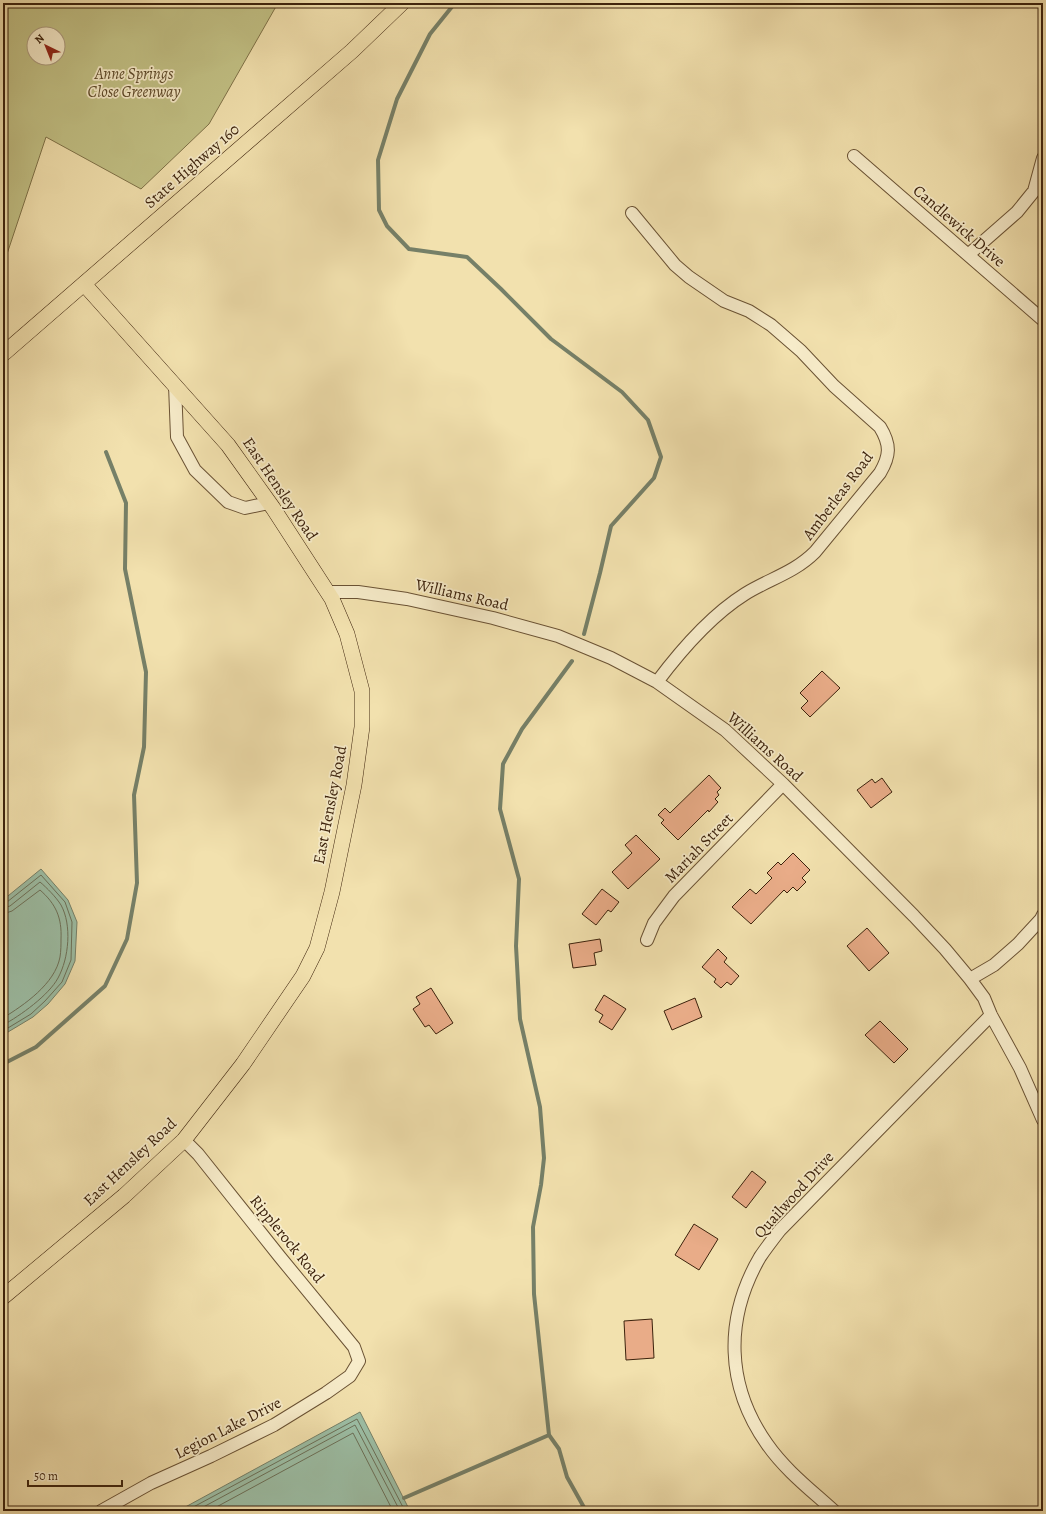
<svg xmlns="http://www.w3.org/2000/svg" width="1046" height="1514" font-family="Alegreya,serif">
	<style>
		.green { fill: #c2c185; stroke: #7f7248; fill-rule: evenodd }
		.water { fill: #9cbea5; stroke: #768068 }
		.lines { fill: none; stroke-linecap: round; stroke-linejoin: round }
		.shore { stroke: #6c7058; stroke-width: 1 }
		.stream { stroke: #768068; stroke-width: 4 }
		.building { fill: #e9ac88; stroke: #3c220c }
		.minor-casing { stroke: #6a5234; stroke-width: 14 }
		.major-casing { stroke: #3c220c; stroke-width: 16 }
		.minor { stroke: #f7ecca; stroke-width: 12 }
		.major { stroke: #f2e1ae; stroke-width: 15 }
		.labels { text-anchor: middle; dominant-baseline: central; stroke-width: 3.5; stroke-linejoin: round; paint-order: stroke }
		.park-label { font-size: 16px; font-style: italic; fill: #5e4a2a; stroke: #f7ecca }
		.street-label { font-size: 16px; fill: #3c220c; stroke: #f7ecca }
	</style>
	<rect width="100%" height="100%" fill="#f2e1ae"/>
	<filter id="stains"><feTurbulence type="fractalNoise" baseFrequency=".005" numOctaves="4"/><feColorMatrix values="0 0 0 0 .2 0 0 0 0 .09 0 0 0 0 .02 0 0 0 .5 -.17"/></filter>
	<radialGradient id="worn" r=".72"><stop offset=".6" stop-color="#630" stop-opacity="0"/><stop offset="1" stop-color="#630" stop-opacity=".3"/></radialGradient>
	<!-- green -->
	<path class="green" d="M3 3H278L209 124 141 189 46 137 3 266ZM34 34H58V58H34Z"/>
	<!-- water -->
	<path class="water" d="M41 869 68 900 77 922 75 961 65 984 48 1004 33 1017 3 1035V900Z
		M360 1412 410 1511H178Z"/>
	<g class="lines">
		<!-- shore -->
		<path class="shore" d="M3 903 7 902 41 875 65 902 72 922 71 960 62 982 45 1001 31 1014 3 1031
			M3 908 10 906 40 882C47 888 56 897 61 905 72 925 69 958 58 978 49 995 20 1016 3 1025
			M3 914 12 911 40 890C56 904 62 918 61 939 61 944 61 951 60 957 55 984 24 1005 3 1018
			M186 1511 357 1419 405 1511
			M196 1511 355 1425 400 1511
			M209 1511 353 1433 393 1511"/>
		<!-- stream -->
		<path class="stream" d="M455 3 430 34 397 99 378 160 379 210 387 226 409 249 467 257 501 289 551 339 622 392 648 420 661 457 654 478 611 526 600 573 584 634
			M572 661 522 729 503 764 500 809 519 879 516 946 520 1019 540 1107 544 1158 541 1185 533 1227 534 1294 549 1435 559 1449 567 1477 586 1511
			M3 1064 36 1047 105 986 127 939 137 883 134 795 144 747 146 672 125 569 126 503 106 452
			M404 1498 549 1435"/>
	</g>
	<!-- building -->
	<path class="building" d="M822 671 840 688 810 717 801 708 808 701 800 693Z
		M709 775 721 788 717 792 719 795 715 799 718 802 709 812 708 810 678 840 661 823 664 820 658 815 665 808 670 813Z
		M882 778 892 792 871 808 857 790 872 779 875 783Z
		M636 835 660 859 628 889 612 872 632 853 625 845Z
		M793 853 810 870 802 878 806 882 797 891 793 887 787 893 784 890 751 924 732 907 750 889 756 894 772 878 767 873 778 862 781 865Z
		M602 889 619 902 611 912 608 910 596 925 582 914Z
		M867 928 889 953 869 971 847 946Z
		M600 939 602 951 594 953 596 965 573 968 569 944Z
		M718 949 727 958 724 962 739 976 731 985 727 982 721 988 714 982 716 979 702 967Z
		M431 988 453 1023 436 1034 429 1025 425 1027 413 1009 420 1004 416 997Z
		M604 995 626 1009 612 1030 599 1022 603 1015 595 1010Z
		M695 998 702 1017 672 1030 664 1011Z
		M880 1021 908 1049 894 1063 865 1035Z
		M752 1171 766 1182 746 1208 732 1197Z
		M694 1224 718 1239 699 1270 675 1255Z
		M652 1319 654 1358 626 1360 624 1321Z"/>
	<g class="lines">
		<!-- minor casing -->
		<g class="minor-casing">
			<path id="minor" d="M854 156 1043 320
				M632 213 675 265 689 277 724 301 749 311 771 325 801 351 834 386 880 427C891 445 890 456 880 473L815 552C794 573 769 579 745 594 710 616 681 650 657 682
				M968 255 1017 212 1034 191 1043 158
				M175 385 177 437 195 470 228 502 245 508 269 503
				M328 592H358L407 599 493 618 558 636 611 658 657 682 725 730 783 784 914 916 945 949 970 979 984 998 991 1015 1020 1068 1043 1120
				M647 940 654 923 674 896 783 784
				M970 979 994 965 1018 944 1041 919 1043 915
				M101 1511 151 1483 211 1456 274 1425 326 1393 350 1376 359 1361 354 1347 280 1257 198 1154 184 1140
				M834 1511C811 1490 785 1470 767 1444 726 1386 724 1319 760 1257 766 1248 773 1239 780 1230L991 1015"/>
		</g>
		<!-- major casing -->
		<g class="major-casing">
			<path id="major" d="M3 354 352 51 402 3
				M3 1297 124 1196 184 1140 243 1064 303 976 317 948 332 892 354 785 362 727V691L347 634 332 599 273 508 228 445 84 284"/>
		</g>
		<!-- minor -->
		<use href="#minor" class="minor"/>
		<!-- major -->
		<use href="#major" class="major"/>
	</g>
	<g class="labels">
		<!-- park labels -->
		<g class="park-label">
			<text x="134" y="74">Anne Springs<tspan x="134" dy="18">Close Greenway</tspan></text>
		</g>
		<!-- street labels -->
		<g class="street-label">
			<text transform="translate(192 166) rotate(-41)">State Highway 160</text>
			<text transform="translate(959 226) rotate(41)">Candlewick Drive</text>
			<text transform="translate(280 489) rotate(56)">East Hensley Road</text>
			<text transform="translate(838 496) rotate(-53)">Amberleas Road</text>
			<text transform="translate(462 595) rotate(13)">Williams Road</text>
			<text transform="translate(765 747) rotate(42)">Williams Road</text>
			<text transform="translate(330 805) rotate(-79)">East Hensley Road</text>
			<text transform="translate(699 848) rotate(-46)">Mariah Street</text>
			<text transform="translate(130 1162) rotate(-43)">East Hensley Road</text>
			<text transform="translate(794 1195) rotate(-48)">Quailwood Drive</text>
			<text transform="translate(287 1239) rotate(51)">Ripplerock Road</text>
			<text transform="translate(228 1428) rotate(-27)">Legion Lake Drive</text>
		</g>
	</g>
	<!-- margin -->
	<rect width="1046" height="1514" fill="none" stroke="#f2e1ae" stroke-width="16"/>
	<rect x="4" y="4" width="1038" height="1506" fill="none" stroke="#3c220c" stroke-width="2"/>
	<rect x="8" y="8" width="1030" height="1498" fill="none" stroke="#3c220c"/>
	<!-- north arrow -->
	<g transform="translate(46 46) rotate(317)"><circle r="19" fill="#f7ecca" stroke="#ac9b7e"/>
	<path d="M0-3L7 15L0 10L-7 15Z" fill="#8f2418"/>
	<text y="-6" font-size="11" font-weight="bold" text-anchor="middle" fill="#3c220c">N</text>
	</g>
	<!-- scale -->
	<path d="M28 1480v6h94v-6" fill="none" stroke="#3c220c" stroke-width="2"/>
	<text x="34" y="1480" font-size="12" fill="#3c220c" stroke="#f7ecca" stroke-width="3" paint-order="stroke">50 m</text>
	<rect width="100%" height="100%" filter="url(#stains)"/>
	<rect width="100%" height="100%" fill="url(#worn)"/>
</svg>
